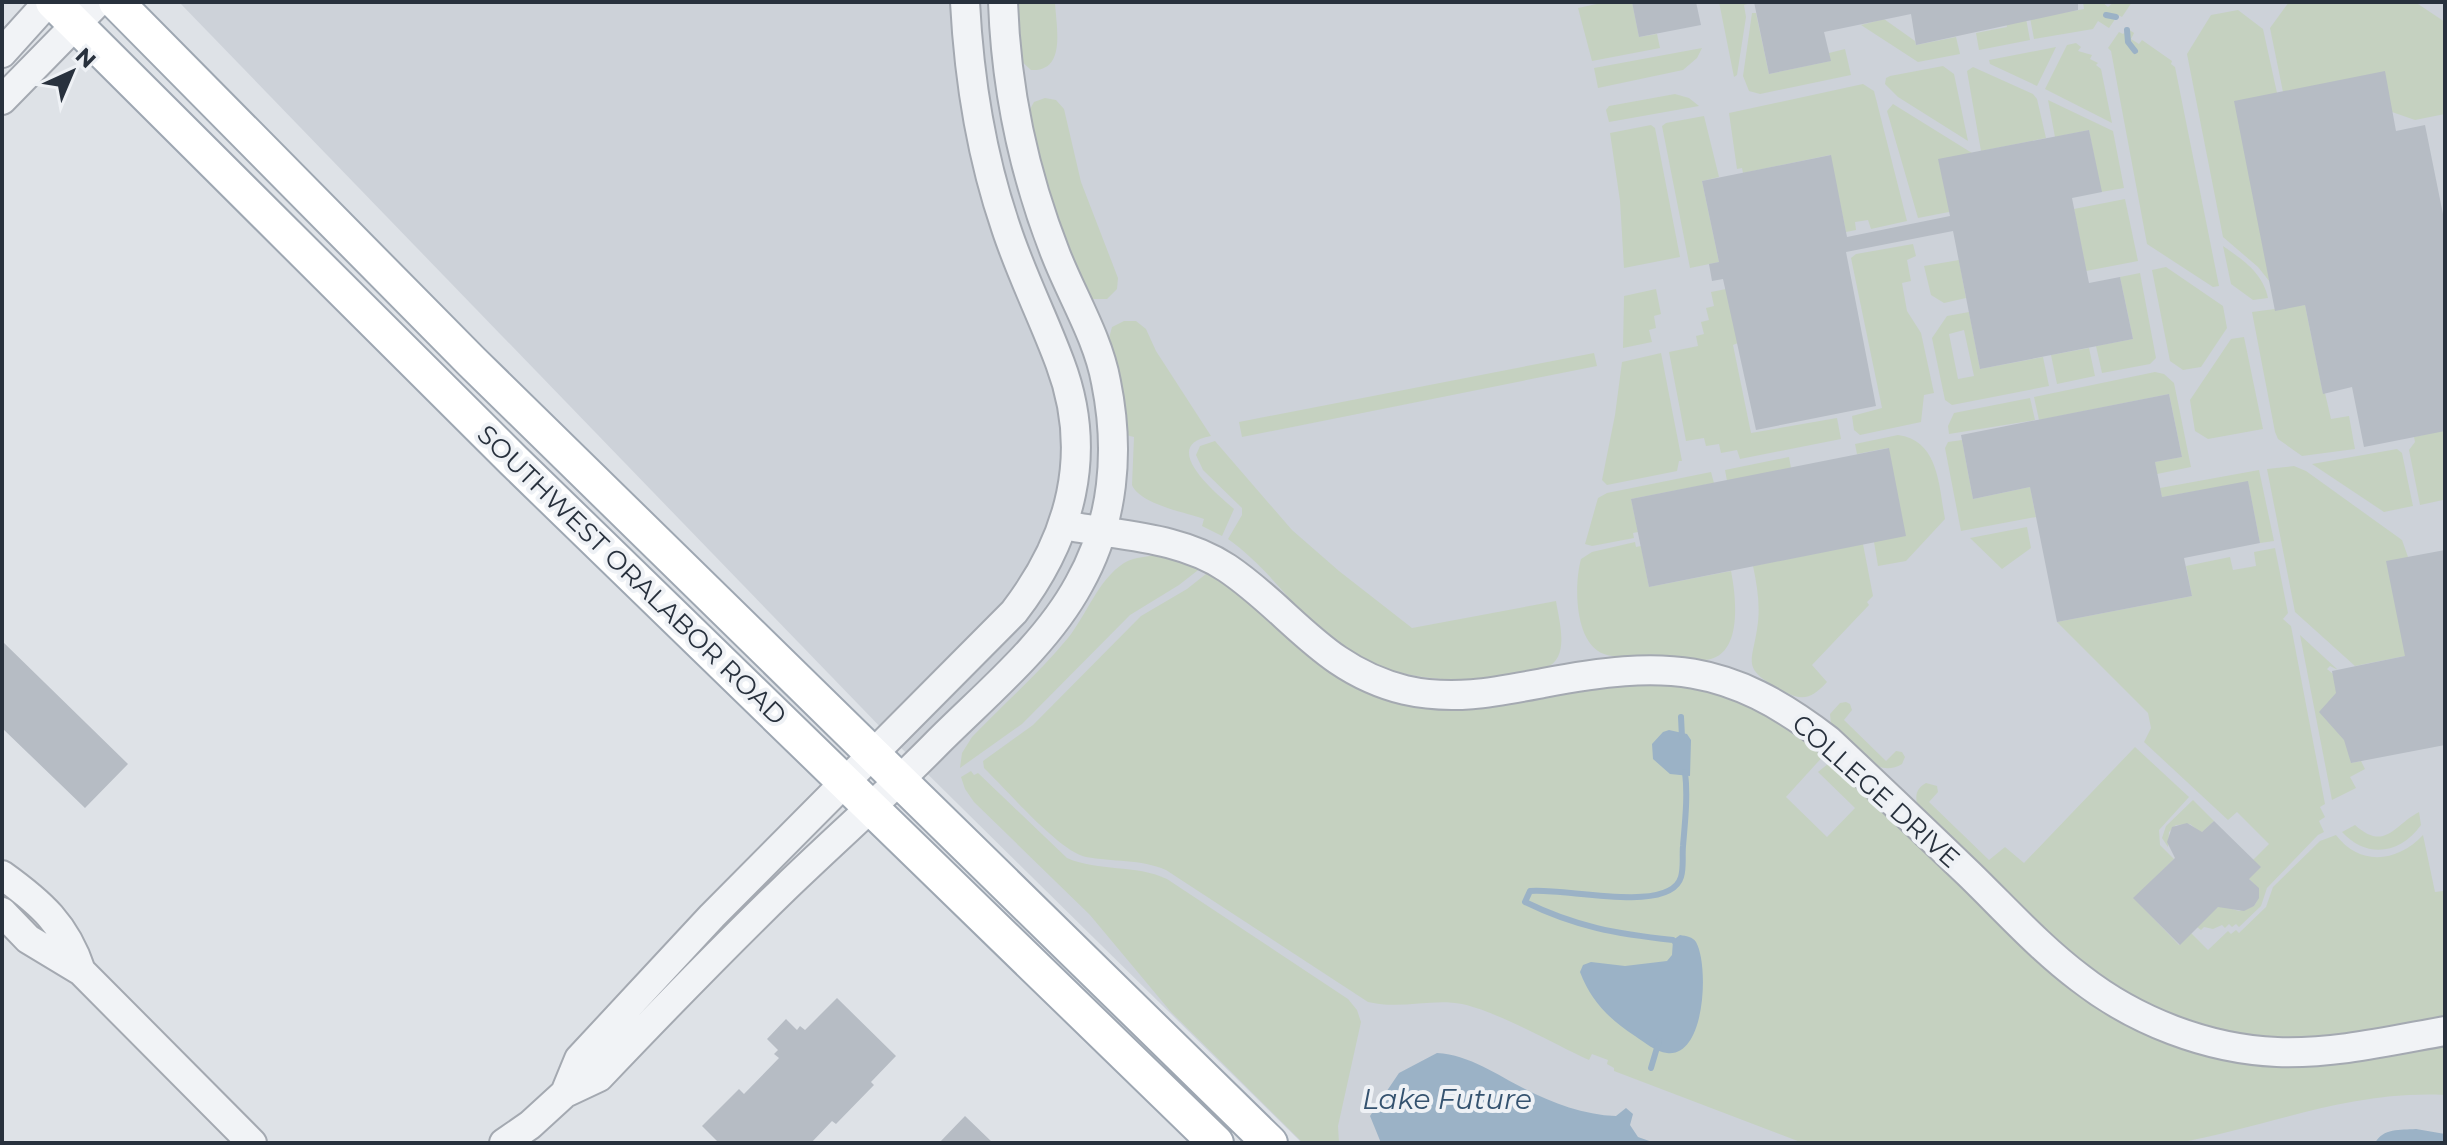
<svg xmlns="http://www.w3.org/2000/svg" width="2447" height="1145" font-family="Montserrat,sans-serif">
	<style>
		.built { fill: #cdd2d9 }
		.green { fill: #c5d1c0; fill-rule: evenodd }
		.water { fill: #9bb2c6 }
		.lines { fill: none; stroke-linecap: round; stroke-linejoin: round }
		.stream { stroke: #9bb2c6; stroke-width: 6 }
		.building { fill: #b6bcc4 }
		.minor-casing { stroke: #a4a9b1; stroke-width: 32 }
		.major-casing { stroke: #9ea7b2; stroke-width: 38 }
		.minor { stroke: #f1f3f6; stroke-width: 28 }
		.major { stroke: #fff; stroke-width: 34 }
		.labels { text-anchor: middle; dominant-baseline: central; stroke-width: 8; stroke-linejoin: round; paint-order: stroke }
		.street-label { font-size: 26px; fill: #28313d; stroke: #eef1f5 }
		.water-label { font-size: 28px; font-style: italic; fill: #34526f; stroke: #eef1f5 }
	</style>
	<rect width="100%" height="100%" fill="#dee2e7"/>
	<!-- built -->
	<path class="built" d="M179 2H2445V1143H1302L889 736Z"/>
	<!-- green -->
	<path class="green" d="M1015 2H1055C1056 26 1067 72 1031 70L1019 59Z
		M1606 2H1632L1639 37 1657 34 1660 48 1592 61 1578 8Z
		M1719 2H1754L1744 5 1746 17 1737 75 1734 77Z
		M2002 2H2023L2030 40 1979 50 1976 33 2007 27Z
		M2027 2 2035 18 2084 9 2083 2H2102L2108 7 2114 2H2132L2122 17 2118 15 2109 28 2098 21 2093 29 2034 39Z
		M2289 2H2415L2445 22V114L2415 120 2392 112 2283 92 2270 28Z
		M2238 10 2263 29 2277 93 2270 282 2258 267 2223 237 2187 54 2211 15Z
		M1752 13H1756L1769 74 1830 61 1829 53 1845 49 1851 75 1760 94 1749 91 1743 76Z
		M1884 19 1915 41 1916 45 1956 37 1960 54 1918 62 1861 25Z
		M2128 29 2134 33 2131 39 2139 44 2142 40 2172 61 2171 64 2175 67 2219 286 2213 287 2147 244 2111 51 2108 48 2119 32 2123 34Z
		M2076 43 2081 47 2078 51 2092 55 2090 59 2098 63 2096 65 2101 69 2112 123 2045 89 2067 45Z
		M2056 47 2037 86 1990 64 1989 60Z
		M1702 48 1697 58 1683 70 1598 88 1594 68Z
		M1943 66 1954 74 1968 141 1898 97 1885 84 1886 78 1890 76Z
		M1973 67 2033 94 2037 99 2046 138 1981 151 1967 71Z
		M1863 84 1874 91 1907 221 1871 229 1868 220 1855 222 1856 230 1846 232 1830 155 1743 173 1742 168 1737 169 1729 113Z
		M1675 94 1689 98 1699 106 1609 122 1606 110 1609 106Z
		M1045 98 1056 100 1064 109 1081 182 1118 278 1117 289 1107 299H1093L1085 294 1051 207 1028 113 1034 102Z
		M2048 100 2113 131 2124 188 2101 192 2089 130 2055 137Z
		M1893 104 1972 153 1949 212 1918 218 1887 111Z
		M1704 116 1719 177 1702 181 1719 262 1690 268 1662 126 1666 123Z
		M1651 125 1655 128 1680 257 1624 268 1620 201 1610 133Z
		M2125 199 2138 261 2086 271 2074 209Z
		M1913 244 1916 256 1907 260 1911 281 1902 283 1907 311 1921 333 1934 393 1924 395 1921 422 1860 435 1854 430 1852 416 1882 408 1851 258 1856 254Z
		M2223 246C2243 260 2263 273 2268 298L2253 300 2231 284Z
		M1959 260 1966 298 1944 303 1931 295 1924 266Z
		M2166 267 2223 306 2227 328 2201 367 2183 370 2170 361 2152 270Z
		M2140 273 2156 358 2150 364 2102 373 2096 346 2133 339 2120 277Z
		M1656 289 1661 314 1654 316 1656 328 1649 330 1652 342 1623 348 1624 296Z
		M1726 289 1738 343 1733 345 1751 433 1837 418 1841 439 1740 459 1737 450 1721 453 1719 444 1706 446 1704 438 1686 441 1669 352 1698 346 1696 336 1704 334 1701 322 1709 320 1706 308 1714 306 1711 292Z
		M2305 305 2323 393H2325L2331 419 2349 416 2355 449 2302 456 2278 439 2275 432 2252 312Z
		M1969 312 1980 369 2043 357 2049 386 1952 405 1945 400 1932 338 1947 316ZM1964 330 1974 376 1958 379 1949 334Z
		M1124 321H1136L1146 329 1156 351 1211 436C1157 445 1217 494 1234 509L1222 536 1202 526 1204 519C1184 512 1140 504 1132 485L1134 437 1126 435 1123 399 1108 342 1112 327Z
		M2244 337 2263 429 2208 439 2195 431 2190 400 2231 339Z
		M2089 348 2095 376 2057 384 2051 355Z
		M1594 353 1597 366 1242 437 1239 422Z
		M1661 353 1682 461H1679L1677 471 1607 485 1602 480 1615 415 1622 362Z
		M2155 372 2164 374 2174 383 2191 467 2157 474 2155 462 2182 457 2169 394 2039 420 2034 397Z
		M2030 398 2035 420 1949 434 1948 426 1954 413Z
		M2445 430V497L2443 500 2420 505 2409 450 2415 442 2414 437Z
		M1898 435C1939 440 1939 487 1945 519L1906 561 1878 566 1874 542 1888 448 1857 454 1855 444Z
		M1962 440 1973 499 2030 487 2036 517 1961 531 1945 448 1948 442Z
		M1215 441 1292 530 1339 571 1412 628 1556 601C1559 621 1571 659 1545 668 1536 671 1525 672 1515 674 1444 687 1370 679 1315 625 1286 597 1262 563 1228 539L1242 515V508L1203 470 1196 455 1200 446Z
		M2397 449 2402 453 2413 506 2384 512 2312 464Z
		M1789 457 1791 468 1727 481 1725 470Z
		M2294 466 2306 471 2402 540 2408 557 2405 656 2355 666 2295 612 2267 469Z
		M2259 470 2274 541 2260 543 2248 482 2162 497 2160 488Z
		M1711 472 1714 483 1631 499 1638 532 1633 533 1634 538 1592 546 1585 544 1598 498 1607 493Z
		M2027 527 2031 548 2002 569 1970 538Z
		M1635 542 1636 547 1641 546 1649 587 1731 571C1736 596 1744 659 1703 660 1689 661 1674 655 1660 655 1643 653 1620 660 1604 654 1574 643 1574 584 1581 559L1592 552Z
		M1863 544 1873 596 1867 602 1869 605 1812 665 1827 682C1813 697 1804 702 1785 692 1738 667 1753 665 1758 622 1760 603 1757 585 1753 566Z
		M2275 548 2288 613 2283 619 2291 626 2325 804 2320 807 2325 817 2319 821 2324 832 2318 835 2267 888 2261 906 2239 927 2236 924 2232 927 2229 924 2225 928 2222 925 2213 929 2204 927 2201 930 2197 927 2219 905 2239 911 2254 906C2263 893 2259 888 2249 879L2253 860 2269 844 2237 812 2228 820 2144 742 2151 728 2148 713 2057 622 2192 596 2186 566 2230 557 2233 570 2256 566 2254 552Z
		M1159 553 1202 567 1179 585 1130 615 1022 724 960 768 962 753 972 737C1004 704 1039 673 1068 638 1087 614 1098 580 1124 563 1135 556 1149 558 1159 553Z
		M1211 570 1364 684 1662 677 1755 702 1826 753 1786 797 1827 837 1855 808 1818 772 1834 759 2181 1044 2445 1043V1095C2349 1090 2268 1127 2176 1143H1803L1614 1071V1068L1607 1064 1608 1060 1592 1054 1589 1060C1553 1044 1499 1012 1462 1004 1431 998 1402 1010 1368 1002L1166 870C1141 859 1112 862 1086 857 1059 851 1007 790 984 768L983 761 1033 725 1141 616 1187 589Z
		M2300 635 2338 670 2330 666 2327 669 2333 674 2351 763 2361 761 2365 769 2350 777 2356 788 2332 800Z
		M1846 702 1850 704 1852 710 1844 720 1886 761 1896 751 1902 752 1905 757 1902 764C1875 780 1853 746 1834 729L1831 724 1830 714 1840 703Z
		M2135 747 2189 797 2159 830 2160 845 2174 859 2134 898 2179 945 2191 933 2208 950 2228 931 2231 934 2236 930 2239 933 2266 907 2273 887 2320 841 2336 835C2360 867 2398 862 2423 835L2435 892 2443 891 2445 903V1018L2341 1037 2289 1039 2239 1034 2172 1015 2124 992 2097 974 2052 938 1917 804C1915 794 1917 788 1926 783L1937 786 1938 792 1929 802 1989 860 2005 847 2024 863Z
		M971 771 974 775 978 773 1067 858C1099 872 1135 864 1167 879L1348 999 1357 1010 1361 1022 1338 1126 1339 1143H1303L1171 1012 1090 915 974 802 965 789 961 777Z
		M2193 800 2214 821 2201 833 2190 824 2176 825 2169 832 2168 847 2162 838 2166 826Z
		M2419 812 2421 825C2400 854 2367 859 2342 832L2355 825C2385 852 2394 825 2419 812Z"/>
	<!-- water -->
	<path class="water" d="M1669 730 1687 734 1691 740 1690 776 1670 774 1653 759 1652 744 1663 732Z
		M1680 935C1686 936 1693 937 1696 942 1709 964 1706 1058 1667 1053 1656 1052 1644 1042 1635 1036 1609 1019 1591 1001 1580 972L1583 965 1591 962 1625 966 1667 961 1672 955 1673 940Z
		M1437 1053C1470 1055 1497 1075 1525 1089 1553 1103 1584 1115 1616 1116L1626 1108 1633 1114 1630 1125 1638 1137 1655 1143H1381L1370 1116 1399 1073Z
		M2416 1129 2445 1134V1143H2375C2383 1128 2400 1130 2416 1129Z"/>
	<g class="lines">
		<!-- stream -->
		<path class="stream" d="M2106 15 2116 17
			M2127 30 2128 42 2135 51
			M1681 717 1682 737
			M1677 944 1673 940C1617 934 1576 927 1525 902L1530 891C1563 887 1670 915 1681 877 1684 867 1682 855 1683 846 1685 822 1688 796 1685 772
			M1651 1068 1659 1041"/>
	</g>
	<!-- building -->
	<path class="building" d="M1632 2H1696L1701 25 1639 37Z
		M1754 2H2078V10L1916 45 1911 14 1824 32 1831 61 1769 74Z
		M2385 71 2396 131 2425 125 2445 224V431L2364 447 2352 387 2323 394 2305 305 2275 311 2234 101Z
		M2089 130 2102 192 2072 198 2089 283 2120 277 2133 339 1980 369 1953 231 1846 252 1876 406 1756 430 1723 279 1712 281 1709 264 1719 262 1702 181 1831 155 1847 237 1950 216 1938 159Z
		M2169 394 2182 457 2155 462 2162 497 2248 481 2260 543 2184 558 2192 596 2057 622 2030 487 1973 499 1961 435Z
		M1889 448 1906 536 1649 587 1631 499Z
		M2445 550V745L2351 763 2344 740 2319 712 2336 693 2332 671 2405 656 2386 561Z
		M2 641 128 764 85 808 2 728Z
		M2214 821 2261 867 2249 879 2259 888V898L2254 906 2244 911 2218 907 2180 945 2133 898 2175 858 2167 842 2172 827 2187 823 2202 832Z
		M837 998 896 1056 871 1082 874 1085 836 1124 832 1121 811 1143H719L702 1126 739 1089 744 1094 779 1058 774 1054 778 1050 767 1039 786 1019 797 1030 800 1026 805 1030Z
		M965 1116 993 1143H939Z"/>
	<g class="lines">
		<!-- minor casing -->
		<g class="minor-casing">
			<path id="minor" d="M2 53 48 2
				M2 100 98 2
				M1064 525C1118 536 1179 536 1227 568 1291 611 1323 670 1405 690 1453 701 1496 692 1543 683 1664 660 1727 662 1828 740 1875 784 1922 829 1969 874 2005 909 2040 948 2080 978 2135 1021 2207 1049 2277 1052 2334 1054 2389 1041 2445 1031
				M2 875C41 903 66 925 81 971
				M2 912 28 939 81 971 252 1143
				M565 1093 579 1059 712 916 1014 612C1071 538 1094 453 1060 363 1043 317 1021 274 1006 228 981 155 969 79 965 2
				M504 1143 530 1125 565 1093 599 1077C660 1013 722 949 786 887 836 839 888 793 937 743 986 694 1046 645 1079 584 1114 522 1120 451 1106 382 1098 338 1072 296 1056 255 1024 174 1006 89 1003 2"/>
		</g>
		<!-- major casing -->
		<g class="major-casing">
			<path id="major" d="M53 2 514 461 1216 1143
				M116 2 472 362 1270 1143"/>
		</g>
		<!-- minor -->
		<use href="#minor" class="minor"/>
		<!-- major -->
		<use href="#major" class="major"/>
	</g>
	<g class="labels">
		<!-- street labels -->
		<g class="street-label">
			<text transform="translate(632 575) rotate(44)">SOUTHWEST ORALABOR ROAD</text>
			<text transform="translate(1876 791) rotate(42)">COLLEGE DRIVE</text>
		</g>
		<!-- water labels -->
		<g class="water-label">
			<text x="1447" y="1099">Lake Future</text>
		</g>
	</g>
	<!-- border -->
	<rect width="2447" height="1145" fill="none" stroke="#28313d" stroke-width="8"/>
	<!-- north arrow -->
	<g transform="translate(72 72) rotate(44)" stroke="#eef1f5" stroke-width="6" paint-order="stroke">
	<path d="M0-6L14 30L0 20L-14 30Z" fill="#28313d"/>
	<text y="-12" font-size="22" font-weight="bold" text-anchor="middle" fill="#28313d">N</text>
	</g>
</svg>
